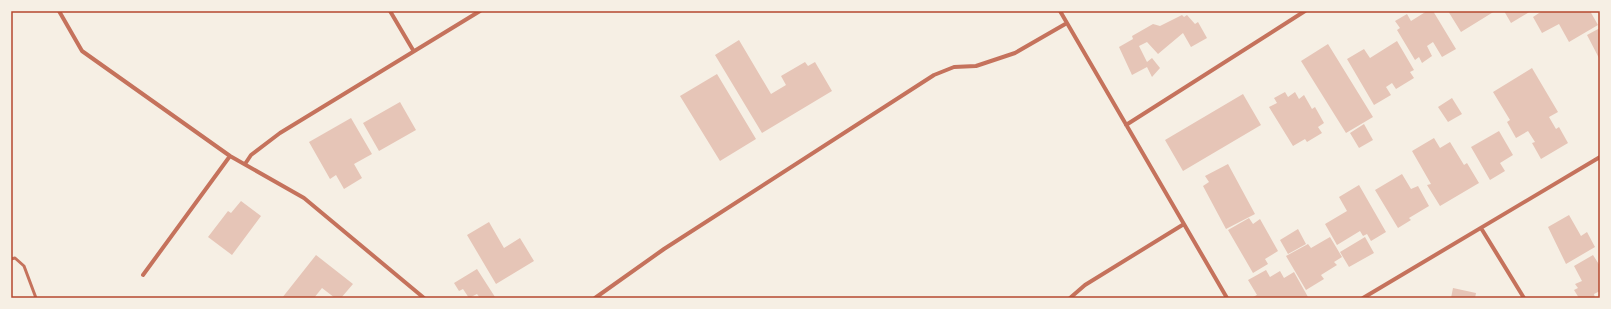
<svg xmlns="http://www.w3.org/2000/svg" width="1611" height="309" font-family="Manrope,sans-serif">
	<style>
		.building { fill: #e6c5b7 }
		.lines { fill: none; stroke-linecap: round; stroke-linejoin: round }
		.service { stroke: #c5725c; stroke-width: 3 }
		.minor { stroke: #c5725c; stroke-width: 4 }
		.neatline { fill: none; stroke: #b5482f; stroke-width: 1.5 }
	</style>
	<rect width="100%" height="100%" fill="#f6efe4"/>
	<!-- building -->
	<path class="building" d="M1427 11H1433L1456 49 1442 57 1433 42 1427 46 1432 56 1422 63 1419 57 1415 60 1397 30 1400 28 1395 21 1407 14 1411 21Z
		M1448 11H1495L1461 32Z
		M1504 11H1531L1511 23Z
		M1542 11H1590L1598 25 1569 42 1559 24 1542 33 1533 17Z
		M1182 15 1184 17 1187 15 1195 24 1198 22 1207 38 1191 47 1183 33 1158 54 1147 42 1139 46 1147 62 1152 58 1160 68 1152 77 1147 67 1132 75 1119 47 1133 39 1132 36 1153 24 1160 26Z
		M1600 28V60L1587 35Z
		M739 40 771 94 786 85 781 76 805 62 808 66 815 62 832 91 762 133 715 55Z
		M1397 41 1414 70 1410 72 1414 78 1396 89 1392 83 1386 87 1391 95 1374 105 1347 59 1364 49 1370 58Z
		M1328 44 1373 117 1346 133 1301 61Z
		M1532 68 1558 112 1549 117 1556 129 1559 127 1568 143 1541 159 1532 143 1535 142 1528 131 1516 138 1507 122 1510 120 1493 92Z
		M717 74 756 139 720 161 680 96Z
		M1285 92 1288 97 1295 92 1299 99 1304 95 1312 109 1315 107 1324 123 1318 127 1322 133 1307 142 1305 139 1293 146 1269 107 1277 103 1274 98Z
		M1243 94 1261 125 1183 171 1165 140Z
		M1452 98 1462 114 1448 122 1438 107Z
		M400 102 416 130 379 151 363 123Z
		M351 118 372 154 354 164 362 178 344 189 336 175 330 179 309 142Z
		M1364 124 1373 140 1359 148 1350 133Z
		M1499 131 1513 155 1500 163 1505 171 1490 180 1471 147Z
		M1434 138 1440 148 1450 142 1464 165 1467 163 1479 183 1440 206 1427 185 1431 184 1412 151Z
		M1228 164 1255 214 1226 229 1203 186 1209 182 1205 176Z
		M1402 174 1411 189 1418 186 1429 206 1409 218 1411 220 1398 228 1375 190Z
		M1359 185 1386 232 1371 241 1367 234 1363 236 1360 231 1337 245 1325 224 1347 211 1339 197Z
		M241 201 261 216 232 255 208 237 228 211 231 213Z
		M1569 215 1581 236 1587 232 1595 247 1566 264 1548 227Z
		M1249 218 1253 224 1260 219 1278 251 1265 259 1268 264 1253 273 1228 230Z
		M489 222 504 248 520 238 534 261 496 284 467 235Z
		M1298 229 1306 244 1288 254 1280 240Z
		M1330 237 1342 257 1334 262 1337 265 1321 275 1324 279 1306 290 1286 256 1308 244 1311 248Z
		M1365 237 1374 253 1349 267 1340 252Z
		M316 255 353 284 341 298H335L322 288 314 298H282Z
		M1593 255 1600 266V291L1594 294 1595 298H1579L1574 290 1578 288 1575 284 1582 281 1574 266Z
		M477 269 495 297 493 298H480L477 294 469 298 463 289 459 291 454 283Z
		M1266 270 1270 277 1280 271 1284 278 1294 272 1308 297 1251 298 1257 295 1248 280Z
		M1453 288 1476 293 1475 298H1451Z"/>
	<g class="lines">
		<!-- service -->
		<path class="service" d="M11 259 15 258 24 266 36 298"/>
		<!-- minor -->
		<path class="minor" d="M59 11 82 51 230 156 304 198 424 298
			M390 11 413 50
			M1060 11 1227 298
			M1126 125 1305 11
			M245 164 251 155 280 133 480 11
			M1481 228 1524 298
			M143 275 230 156
			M595 298 664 249 934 75 954 67 976 66 1015 53 1067 23
			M1070 298 1085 285 1184 224
			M1363 298 1600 157"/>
	</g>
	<!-- border -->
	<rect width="1611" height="309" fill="none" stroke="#f6efe4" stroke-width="24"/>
	<rect x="12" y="12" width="1587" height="285" class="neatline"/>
</svg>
